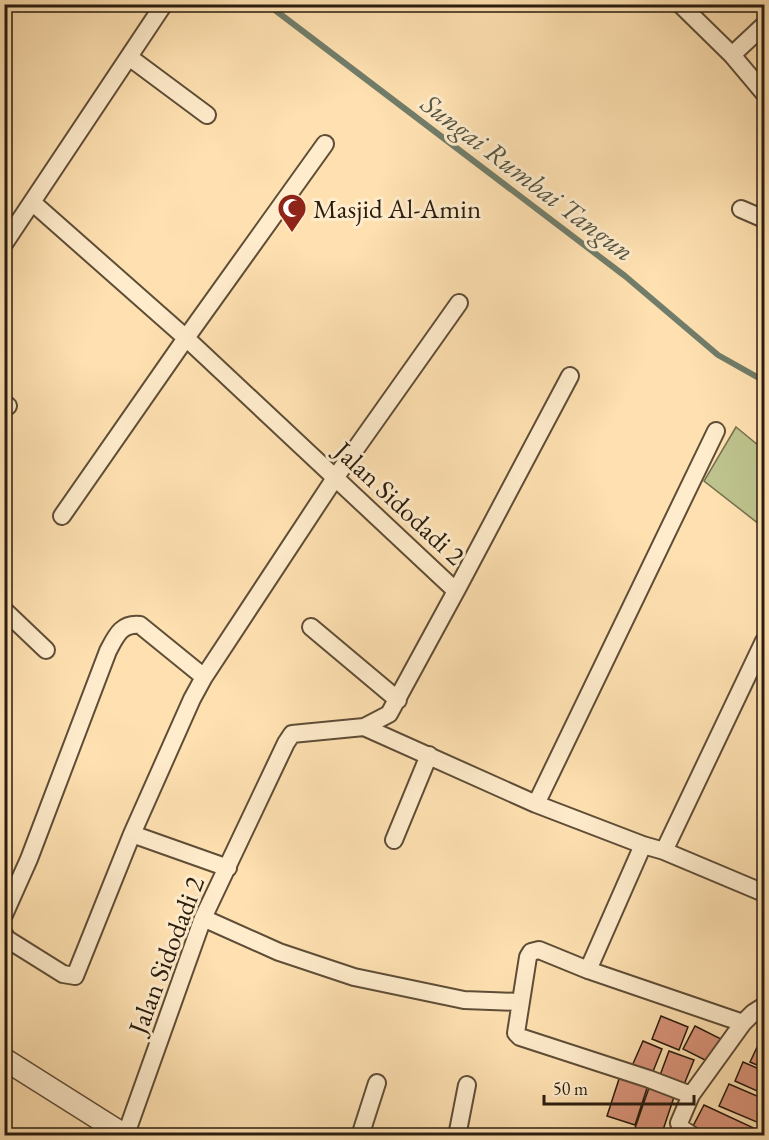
<svg xmlns="http://www.w3.org/2000/svg" width="769" height="1140" font-family="'EB Garamond',serif">
	<style>
		.green { fill: #bec38d; stroke: #74704e; stroke-width: 1.5 }
		.lines { fill: none; stroke-linecap: round; stroke-linejoin: round }
		.stream { stroke: #717d6a; stroke-width: 6 }
		.building { fill: #d9947a; stroke: #291c0e; stroke-width: 1.5 }
		.minor-casing { stroke: #5e4d37; stroke-width: 20 }
		.tertiary-casing { stroke: #5e4d37; stroke-width: 24 }
		.minor { stroke: #ffeccc; stroke-width: 16 }
		.tertiary { stroke: #ffeccc; stroke-width: 21 }
		.labels { text-anchor: middle; dominant-baseline: central; stroke-width: 6; stroke-linejoin: round; paint-order: stroke }
		.poi-label { font-size: 27px; fill: #291c0e; stroke: #ffeccc; text-anchor: start }
		.street-label { font-size: 27px; fill: #291c0e; stroke: #ffeccc }
		.water-label { font-size: 28px; font-style: italic; fill: #535544; stroke: #ffeccc }
	</style>
	<rect width="100%" height="100%" fill="#ffe1b1"/>
	<filter id="stains"><feTurbulence type="fractalNoise" baseFrequency=".00333" numOctaves="4"/><feColorMatrix values="0 0 0 0 .2 0 0 0 0 .09 0 0 0 0 .02 0 0 0 .5 -.17"/></filter>
	<radialGradient id="worn" r=".72"><stop offset=".6" stop-color="#630" stop-opacity="0"/><stop offset="1" stop-color="#630" stop-opacity=".3"/></radialGradient>
	<!-- green -->
	<path class="green" d="M736 427 764 450V528L704 481Z"/>
	<g class="lines">
		<!-- stream -->
		<path class="stream" d="M267 4 625 276 718 355 764 381"/>
	</g>
	<!-- building -->
	<path class="building" d="M661 1016 688 1027 679 1050 652 1039Z
		M695 1026 723 1040 711 1063 683 1049Z
		M643 1041 662 1049 652 1074 632 1066Z
		M760 1041 764 1043V1068L750 1062Z
		M669 1051 694 1060 683 1087 659 1078Z
		M743 1062 764 1071V1094L735 1081Z
		M620 1076 648 1085 635 1125 607 1116Z
		M729 1084 764 1099V1125L719 1106Z
		M650 1085 675 1094 661 1136 635 1128Z
		M704 1105 758 1130 755 1136H707L692 1128Z"/>
	<g class="lines">
		<!-- minor casing -->
		<g class="minor-casing">
			<path id="minor" d="M680 4 732 55 764 93
				M732 55 764 25
				M129 57 207 115
				M32 202 164 4
				M741 209 764 219
				M4 244 32 202 186 338 456 591 389 714 364 727 292 734 286 743 203 918 126 1134
				M4 403 8 406
				M62 516 186 338 325 144
				M456 591 570 376
				M4 610 46 650
				M311 627 398 700
				M364 727 536 804 643 845 664 851 764 893
				M536 804 716 431
				M132 834 228 868
				M394 840 429 755
				M643 845 588 970 743 1023 691 1095 679 1123 681 1128 693 1136
				M664 851 764 641
				M4 915 29 859 108 651C116 636 121 623 140 625L204 677
				M203 918 279 952 354 977 464 1000 520 1002
				M4 934 7 939 63 974 75 976 132 834 192 699 204 677 335 478 459 303
				M588 970 539 950 531 952 528 957 516 1033 520 1037 649 1079 691 1095
				M743 1023 753 1013 764 1006
				M360 1136 377 1083
				M457 1136 467 1085"/>
		</g>
		<!-- tertiary casing -->
		<g class="tertiary-casing">
			<path id="tertiary" d="M4 1059 126 1136"/>
		</g>
		<!-- minor -->
		<use href="#minor" class="minor"/>
		<!-- tertiary -->
		<use href="#tertiary" class="tertiary"/>
	</g>
	<!-- icons -->
	<defs>
		<g id="mosque-pin" transform="scale(1.5)"><path d="M0 17L-7.5 6A9.5 9.5 0 1 1 7.5 6Z" fill="#8f2418" stroke="#ffeccc"/><path d="M3.5-4.9A6 6 0 1 0 3.5 4.9A5 5 0 1 1 3.5-4.9Z" fill="#fff"/></g>
	</defs>
	<g fill-rule="evenodd">
		<use href="#mosque-pin" x="292" y="208"/>
	</g>
	<g class="labels">
		<!-- poi labels -->
		<g class="poi-label">
			<text x="313" y="208">Masjid Al-Amin</text>
		</g>
		<!-- street labels -->
		<g class="street-label">
			<text transform="translate(400 503) rotate(43)">Jalan Sidodadi 2</text>
			<text transform="translate(166 955) rotate(-69)">Jalan Sidodadi 2</text>
		</g>
		<!-- water labels -->
		<g class="water-label">
			<text transform="translate(528 177) rotate(37)">Sungai Rumbai Tangun</text>
		</g>
	</g>
	<!-- margin -->
	<rect width="769" height="1140" fill="none" stroke="#ffe1b1" stroke-width="24"/>
	<rect x="6" y="6" width="757" height="1128" fill="none" stroke="#291c0e" stroke-width="3"/>
	<rect x="12" y="12" width="745" height="1116" fill="none" stroke="#291c0e" stroke-width="1.5"/>
	<!-- scale -->
	<path d="M544 1095v9h150v-9" fill="none" stroke="#291c0e" stroke-width="3"/>
	<text x="553" y="1095" font-size="18" fill="#291c0e" stroke="#ffeccc" stroke-width="4.5" paint-order="stroke">50 m</text>
	<rect width="100%" height="100%" filter="url(#stains)"/>
	<rect width="100%" height="100%" fill="url(#worn)"/>
</svg>
